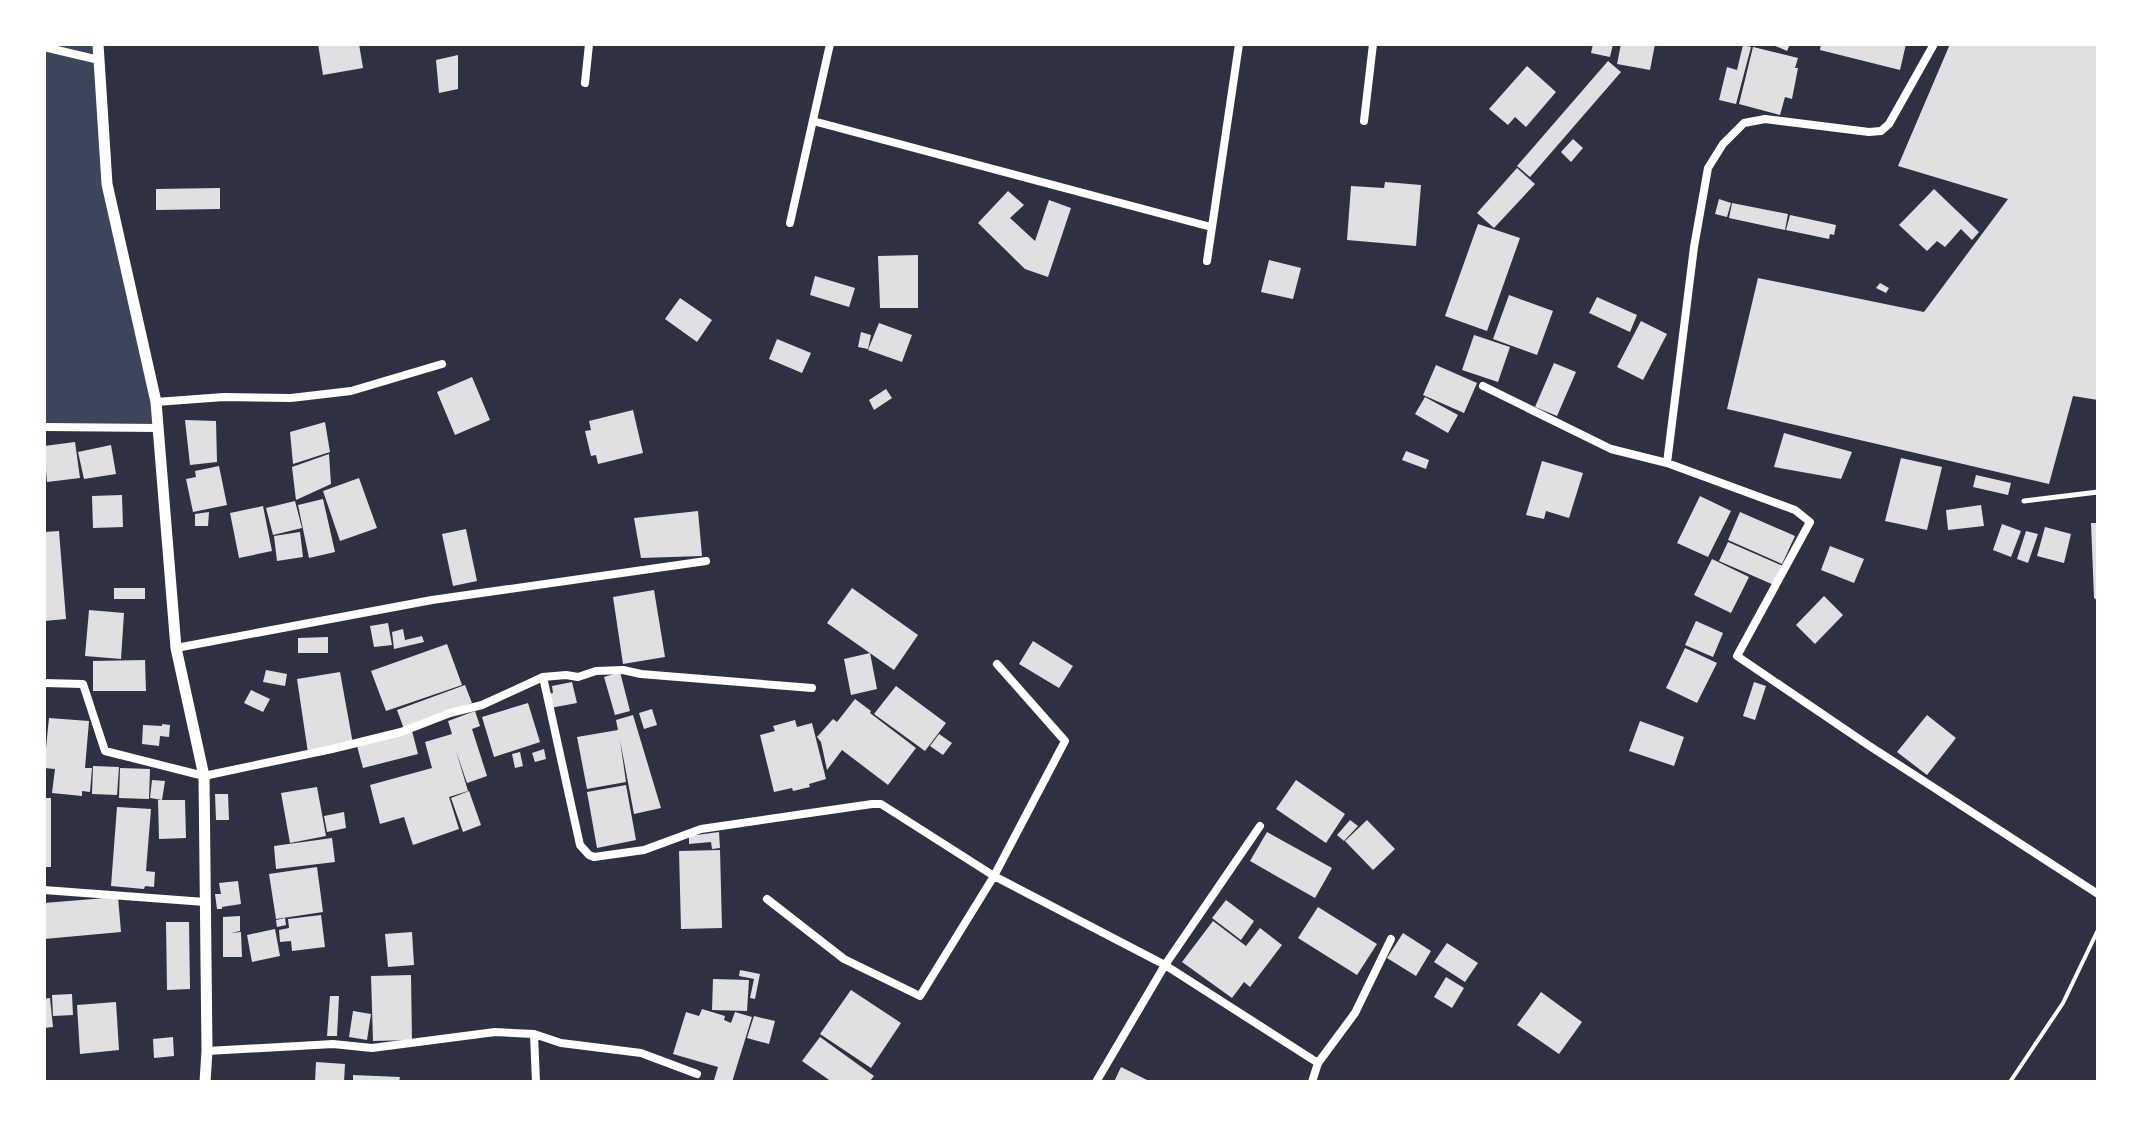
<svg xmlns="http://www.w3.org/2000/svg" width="2142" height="1126" font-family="'Open Sans',sans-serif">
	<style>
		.green { fill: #3c4559 }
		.building { fill: #e0e0e3 }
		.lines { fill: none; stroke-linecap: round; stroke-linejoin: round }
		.path { stroke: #fff; stroke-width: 4 }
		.service { stroke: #fff; stroke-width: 5 }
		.minor { stroke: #fff; stroke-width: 8 }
		.tertiary { stroke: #fff; stroke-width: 11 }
	</style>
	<rect width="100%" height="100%" fill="#2d3142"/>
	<!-- green -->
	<path class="green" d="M44 44H98L107 184 146 362 155 425 44 424Z"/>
	<!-- building -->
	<path class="building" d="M318 44H359L363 68 323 75Z
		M1593 44H1613L1610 57 1591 53Z
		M1621 44H1655L1650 70 1617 64Z
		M1771 44H1790L1787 51Z
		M1821 44H1906L1900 70 1820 50Z
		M1950 44H2098V400L2073 396 2049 484 1727 409 1758 278 1924 312 2008 199 1898 166Z
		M1743 45 1751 47 1736 104 1719 100 1727 67 1737 70Z
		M1753 47 1798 58 1795 68H1798L1792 99 1785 97 1780 115 1739 104Z
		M458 55V89L439 93 436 60Z
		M1608 61 1621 72 1530 177 1517 166Z
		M1527 66 1556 92 1526 127 1515 117 1508 125 1489 109Z
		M1573 139 1583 148 1571 162 1561 152Z
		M1517 168 1535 184 1494 228 1477 213Z
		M1385 182 1421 185 1416 246 1347 240 1351 186 1384 188Z
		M220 188V209L156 210V189Z
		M1934 189 1979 232 1972 240 1961 229 1945 247 1937 241 1927 251 1899 225Z
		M1008 191 1024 205 1010 218 1035 241 1049 200 1071 208 1048 277 1025 269 978 223Z
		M1719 199 1731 203 1727 217 1715 214Z
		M1732 203 1788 214 1785 230 1729 218Z
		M1790 215 1836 225 1834 235 1830 234 1829 239 1786 230Z
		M1478 224 1520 238 1487 331 1445 316Z
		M918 255V308H880L878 256Z
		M1269 260 1301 268 1293 299 1261 292Z
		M815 276 855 288 849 307 810 295Z
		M1880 283 1889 288 1886 293 1876 288Z
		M1509 295 1553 311 1537 355 1493 339Z
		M1597 297 1637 315 1630 332 1589 313Z
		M680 298 712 320 697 342 665 319Z
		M1641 321 1667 334 1643 380 1617 367Z
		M879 323 912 335 902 362 868 350Z
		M861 332 871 335 868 349 858 347Z
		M1474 335 1510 347 1498 382 1462 370Z
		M777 339 811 353 802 373 769 359Z
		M1554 363 1576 372 1557 416 1535 407Z
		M1436 365 1477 383 1464 413 1423 395Z
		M472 377 490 420 455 435 437 392Z
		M886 389 892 398 874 410 869 400Z
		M1425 397 1458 415 1448 433 1415 414Z
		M633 410 643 453 598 464 596 455 591 456 585 431 591 430 589 421Z
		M185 420 216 421 217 462 190 465Z
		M325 422 330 452 293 464 290 432Z
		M1784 433 1852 452 1841 479 1774 467Z
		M75 442 80 478 47 482 44 446Z
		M111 445 116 474 84 479 78 452Z
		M1406 451 1429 460 1426 469 1402 460Z
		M329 454 331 484 296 500 292 467Z
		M1901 458 1942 467 1927 530 1885 521Z
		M1542 461 1583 473 1569 518 1546 511 1544 519 1526 515Z
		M219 466 227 505 193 512 186 479 196 477 195 471Z
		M1976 475 2011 483 2008 495 1973 487Z
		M359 478 377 528 340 541 323 491Z
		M122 495 123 527 93 528 92 496Z
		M1700 496 1731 511 1708 557 1677 543Z
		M323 499 335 552 309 558 298 505Z
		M295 501 302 528 273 535 266 508Z
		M1981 505 1984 526 1948 530 1946 510Z
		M263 506 272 551 239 558 230 513Z
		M698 511 702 556 641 558 634 518Z
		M209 512 208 526H195V514Z
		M1740 512 1795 536 1782 564 1728 540Z
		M2091 523H2098V601L2094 598Z
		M2002 524 2021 531 2011 557 1993 550Z
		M2045 527 2071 534 2064 563 2037 556Z
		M466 529 477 581 453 586 442 534Z
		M59 531 66 619 44 621V532Z
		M2026 531 2038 534 2028 563 2017 559Z
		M300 532 303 557 277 561 274 536Z
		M1728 542 1783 566 1774 585 1719 561Z
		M1830 546 1864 559 1854 583 1821 570Z
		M1712 559 1749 577 1731 613 1694 595Z
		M114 588H145V599H114Z
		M852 588 918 635 894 670 827 623Z
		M654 590 665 657 623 664 613 597Z
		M1824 596 1843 615 1815 644 1796 625Z
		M89 610 124 613 121 659 85 656Z
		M1696 621 1723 633 1713 657 1685 645Z
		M388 623 392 645 374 647 370 626Z
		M403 629 405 640 422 636 424 642 394 649 392 632Z
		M328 637V653H298V638Z
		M1033 641 1073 666 1059 688 1019 664Z
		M447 644 462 685 386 711 371 671Z
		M1685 648 1717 663 1697 703 1666 688Z
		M870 653 877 689 851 695 844 659Z
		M145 660 146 691H93V661Z
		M266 670 287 674 285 686 263 682Z
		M340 672 353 744 308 753 297 679Z
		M620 672 630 711 615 715 604 677Z
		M572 682 577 703 550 708 548 694 553 693 552 686Z
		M1754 682 1766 686 1755 720 1743 716Z
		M465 685 472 703 404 729 397 710Z
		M896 686 946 723 925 751 874 714Z
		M251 690 270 699 263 712 244 703Z
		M855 699 871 711 870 713 916 748 888 785 842 750 827 770 821 742 817 737 833 719 837 722Z
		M528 703 540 742 494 757 482 717Z
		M652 709 657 725 644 729 639 713Z
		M475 711 480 726 472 729 487 776 467 783 456 751 468 791 449 797 459 829 413 845 404 817 380 824 370 785 432 768 425 742 452 734 448 721Z
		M633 715 661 808 634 814 620 740 626 782 587 789 577 737 618 730 616 720Z
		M1927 715 1956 738 1927 775 1897 752Z
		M49 718 89 721 85 768H92L90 792 82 791V796L52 793 55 769 44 768Z
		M795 720 797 727 812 723 826 779 809 784 810 787 793 791 792 788 774 792 760 735 775 731 773 726Z
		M1640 721 1684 737 1674 766 1629 751Z
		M162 724 170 725 169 737 160 736 159 746 142 744 143 725 162 726Z
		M412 731 418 754 363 768 357 746Z
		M939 734 952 743 943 755 930 746Z
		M544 749 546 759 535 762 532 753Z
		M520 752 523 766 515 768 512 754Z
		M93 766 119 767 117 795 92 794Z
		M120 768 150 769 149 799 119 798Z
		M152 780 165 781 162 800 150 798Z
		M1296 780 1345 814 1326 843 1276 809Z
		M626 785 636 840 597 848 587 792Z
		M317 787 326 836 290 843 281 793Z
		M469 791 481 825 463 832 451 798Z
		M215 794H228L229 820H216Z
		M44 798H51V867H44Z
		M158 800H185L186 838 159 839Z
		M117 807 151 809 146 871 155 872 154 887 145 886 144 889 111 886Z
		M344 812 346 828 327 832 324 816Z
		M1350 820 1358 826 1344 841 1337 835Z
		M1367 820 1395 849 1373 870 1345 841Z
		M719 832 720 848 712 849 711 842 689 844V836Z
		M1267 832 1332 868 1315 898 1250 861Z
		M332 838 335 862 276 869 274 846Z
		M720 850 722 928 681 929 679 851Z
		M317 867 323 912 276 919 269 874Z
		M238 881 241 904 222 907V909H217L215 894H221L219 883Z
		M118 897 121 932 44 939V903Z
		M1226 900 1254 921 1241 940 1212 918Z
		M1318 907 1377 944 1357 975 1298 938Z
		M321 915 325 947 292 951 291 941 280 942 279 930 289 928 288 919Z
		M240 916V931L231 933 241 932 242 957H223V917Z
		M285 918 286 925 277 927 276 920Z
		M1213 921 1246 946 1260 928 1282 945 1250 987 1244 982 1232 998 1182 962Z
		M166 922H189L190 989 167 990Z
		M275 929 280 956 252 962 247 935Z
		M412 932 414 965 388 967 385 934Z
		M1403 933 1431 951 1416 976 1387 958Z
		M1447 943 1478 963 1465 982 1434 962Z
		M740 970 760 974 755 999 750 998 754 979 739 976Z
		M411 975 412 1040 373 1041 371 976Z
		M1446 977 1464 988 1452 1008 1434 997Z
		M713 979 749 980 747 1011 712 1010Z
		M851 990 901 1023 871 1068 820 1034Z
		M1541 992 1582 1022 1559 1054 1517 1025Z
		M72 994 73 1015 53 1016 52 995Z
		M330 996H339L337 1036H327Z
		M50 998 53 1027 44 1028V999Z
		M116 1002 119 1050 80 1054 77 1005Z
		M702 1009 725 1016 724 1020 731 1023 735 1012 752 1017 732 1082 714 1080 718 1067 673 1054 686 1012 699 1016Z
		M353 1011 371 1014 367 1040 349 1037Z
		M754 1016 775 1021 769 1044 747 1038Z
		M173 1037 174 1056 154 1058 153 1039Z
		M820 1037 874 1076 869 1082H832L802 1061Z
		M316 1062 345 1064 344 1082H315Z
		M1121 1067 1151 1082H1114Z
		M353 1075 400 1077 399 1082H353Z"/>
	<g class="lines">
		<!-- path -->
		<path class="path" d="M2010 1082 2063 1003 2098 930"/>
		<!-- service -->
		<path class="service" d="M2024 501 2098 492"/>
		<!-- minor -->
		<path class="minor" d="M44 47 99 60
			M585 83 589 44
			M813 121 1211 227
			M1364 121 1373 44
			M790 223 830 44
			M1207 261 1239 44
			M1483 386 1611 449 1667 463 1795 510 1810 522 1737 656 1868 745 2098 894
			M156 402 224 397 291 398 351 391 442 364
			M44 427 158 428
			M1667 463 1694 247 1708 168 1723 144 1744 123 1765 119 1869 132 1881 131 1889 124 1934 44
			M176 648 432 600 706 561
			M543 677 580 845 589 855 594 857 644 850 701 829 872 804H881L994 876 1165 965 1318 1063
			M44 683 83 684 105 751 204 776 332 749 401 732 450 713 482 705 543 677 566 675 578 677 596 671 623 670 641 674 812 688
			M44 890 205 902
			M767 899 844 959 920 996 994 876 1065 741 997 664
			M534 1034 536 1082
			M207 1051 333 1044 372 1048 495 1032 534 1034 561 1043 641 1053 697 1074
			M1096 1082 1165 965 1260 826
			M1312 1082 1318 1063 1355 1013 1391 939"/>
		<!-- tertiary -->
		<path class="tertiary" d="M98 44 107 184 156 402 176 648 204 776 207 1051 205 1082"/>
	</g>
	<!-- border -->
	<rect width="2142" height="1126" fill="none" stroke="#ffffff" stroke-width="92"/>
</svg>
